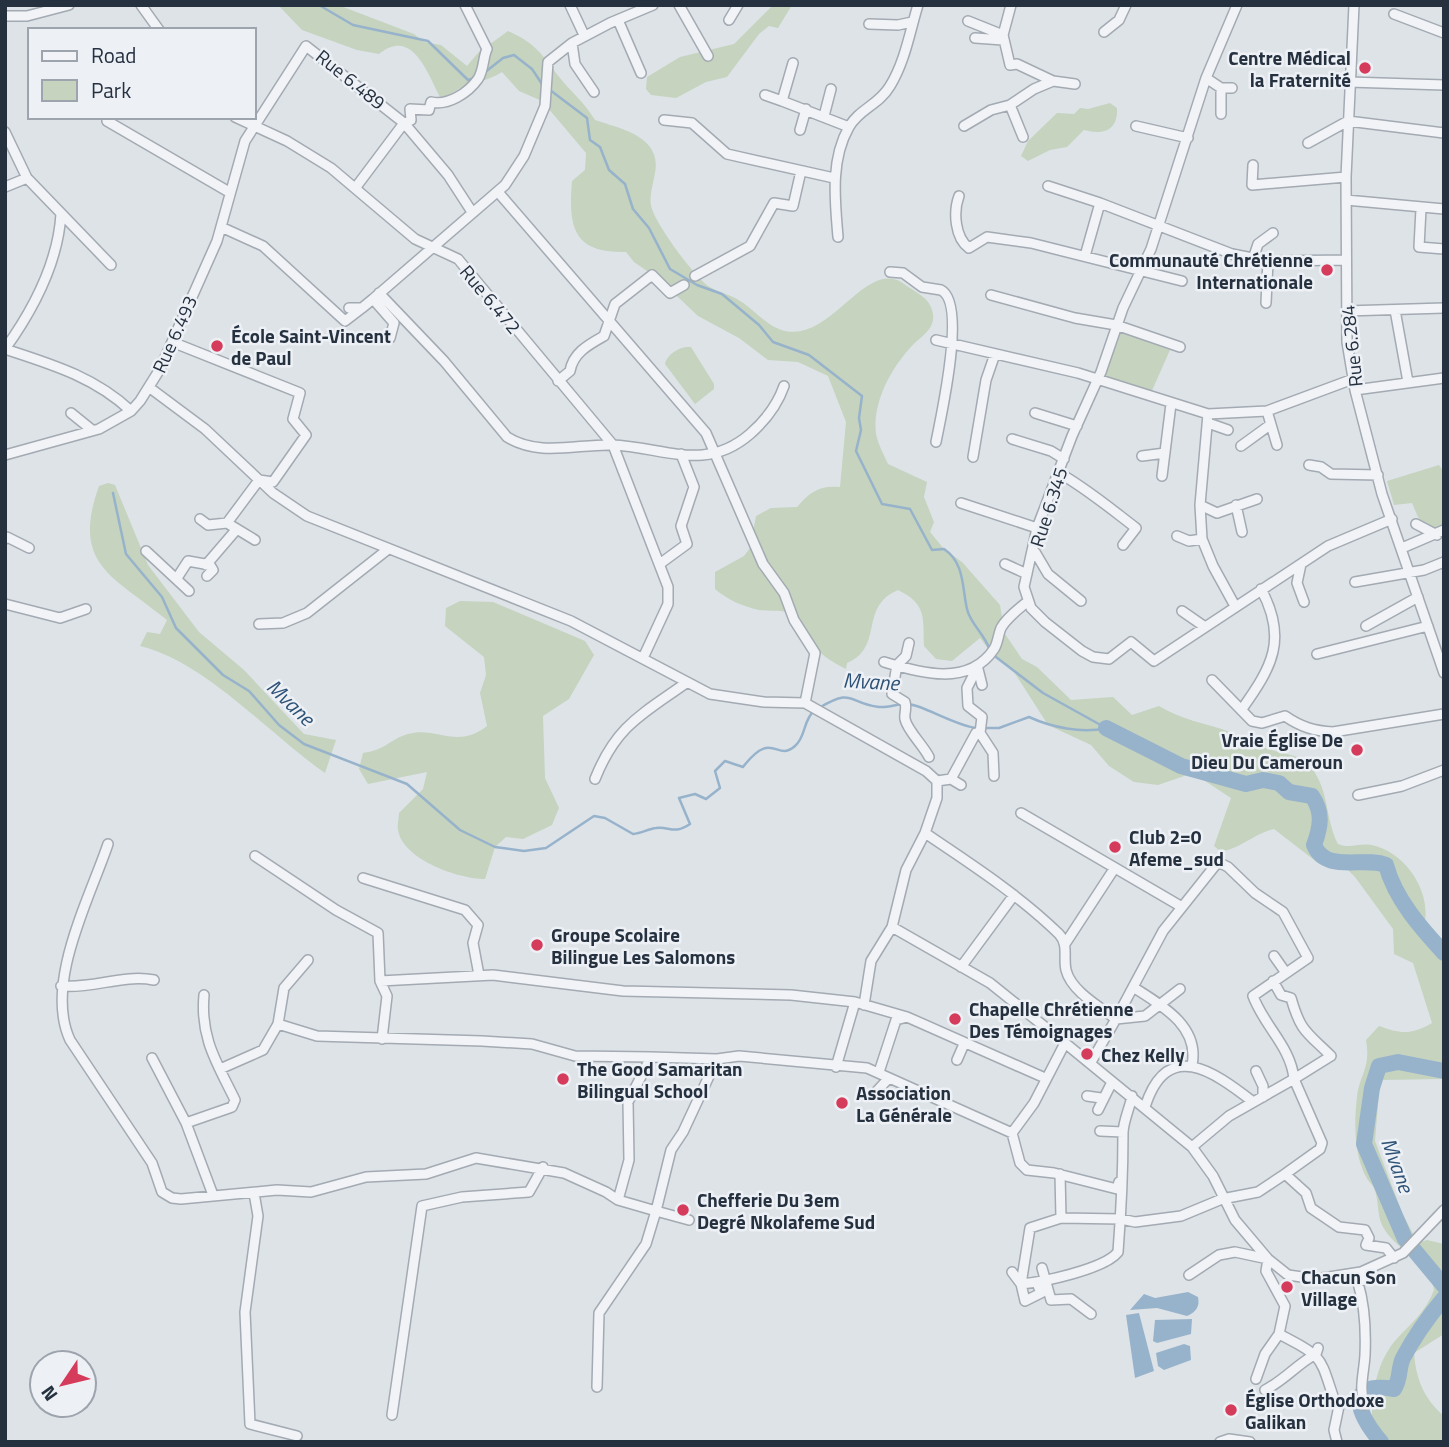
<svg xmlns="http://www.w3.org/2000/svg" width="1449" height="1447" font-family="'Titillium Web',sans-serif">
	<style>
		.green { fill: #c5d3bf }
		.water { fill: #97b3cb }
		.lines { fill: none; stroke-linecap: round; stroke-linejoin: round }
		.stream { stroke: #97b3cb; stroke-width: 2.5 }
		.river { stroke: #97b3cb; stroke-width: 16 }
		.minor-casing { stroke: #a3aab2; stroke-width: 12 }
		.minor { stroke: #f1f3f7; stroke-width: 9 }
		.poi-dot { fill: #d53b5a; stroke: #edf1f6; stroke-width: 2.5 }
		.labels { text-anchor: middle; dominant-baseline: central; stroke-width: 5; stroke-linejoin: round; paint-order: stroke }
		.poi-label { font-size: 19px; font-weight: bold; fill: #263140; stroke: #edf1f6; text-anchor: start }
		.street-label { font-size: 19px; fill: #263140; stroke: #edf1f6 }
		.water-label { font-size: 21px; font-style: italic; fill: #2e5276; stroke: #edf1f6 }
	</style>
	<rect width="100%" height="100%" fill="#dee3e8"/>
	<!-- green -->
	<path class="green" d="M278 5H338L414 34 424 42 441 45 467 66 478 53 508 31C537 44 541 54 560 78 573 94 584 102 595 120 621 129 662 136 655 173 653 185 648 198 652 209 658 227 693 275 708 286 717 292 728 294 737 299 749 306 759 317 771 325 822 357 858 266 897 280 901 281 906 286 910 288 919 294 929 299 932 310 938 329 920 336 910 348 890 370 872 404 876 434 878 444 884 455 888 464L927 482 924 497 934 522 930 532 944 549 962 562 1000 605 1005 634 1022 659 1037 667 1071 700 1113 697 1132 715 1159 706C1182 720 1205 723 1230 732 1245 738 1259 747 1275 751 1292 756 1305 755 1315 773 1329 795 1326 821 1338 844 1349 849 1359 843 1371 845 1404 851 1430 889 1425 921L1444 941V1079L1380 1080 1375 1141 1403 1215 1418 1243 1427 1240 1444 1244V1334L1414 1353C1416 1379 1424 1399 1444 1416V1442H1375C1368 1411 1373 1368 1394 1342 1409 1325 1426 1312 1434 1290 1431 1262 1394 1250 1382 1225 1377 1214 1379 1200 1374 1188 1372 1184 1367 1180 1365 1175 1354 1152 1354 1122 1357 1097 1360 1073 1371 1068 1366 1040L1379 1026C1400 1034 1412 1035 1432 1023L1413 963 1394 954 1393 929 1355 877 1348 870 1318 863 1274 829C1255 833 1235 852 1220 851L1214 846 1231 798 1193 773 1158 785 1134 782 1109 766 1091 745 1048 725 1014 672 993 655 980 638 952 661 936 659 924 646C923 618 927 604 898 590 858 607 885 647 847 663L846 669C830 661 819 654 809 639 804 631 804 621 796 616 783 608 772 612 759 610 742 606 728 600 715 589V572L744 556 750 548 756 516 771 508 797 507C810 492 819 485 840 487L846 422 828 376 798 362 768 360 739 338 698 316 660 280 634 262 626 252C574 253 568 229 572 181L585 170 586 153 542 101 519 91 502 72C490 80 478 81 465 86 455 89 451 97 440 97 427 72 412 27 379 54L357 50 302 30Z
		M773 5H792L778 28 769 26 759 34 727 77 706 82 676 98 651 95 646 89 647 77 680 57 734 44Z
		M1110 103 1117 108C1118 131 1103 135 1084 130L1067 147 1050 150 1028 161 1021 156 1028 141 1057 113 1074 114 1080 108 1088 109Z
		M1121 332 1170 350 1150 395 1104 378Z
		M691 347 714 384V389L695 404 665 364C667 354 680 346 691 347Z
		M1439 465 1444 472V527L1424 531 1412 503 1394 505 1387 481Z
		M108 483 115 485 148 565 199 632 244 670 304 734 336 740 325 773C270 735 206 662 140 646L147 632 160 634 167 620C112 575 71 565 99 486Z
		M460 601 493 602 585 641 594 655 569 699 543 716 545 778 559 808 552 825 523 839 506 837 495 847 485 879C459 879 403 860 398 830 397 825 399 818 399 813L423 789 427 772 368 784 359 769 363 753C386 750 390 739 408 734 437 726 456 750 487 726L480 693 486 675 484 657 445 626 446 608Z"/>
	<!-- water -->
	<path class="water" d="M1188 1292 1198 1297C1200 1307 1196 1312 1187 1316L1157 1308 1130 1310 1144 1294 1155 1298Z
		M1139 1313 1154 1371 1135 1378 1126 1315Z
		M1192 1319 1191 1334 1157 1343 1153 1341 1155 1320Z
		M1184 1344 1190 1346 1191 1360 1164 1370 1158 1366 1156 1353Z"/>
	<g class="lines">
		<!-- stream -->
		<path class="stream" d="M319 5 353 25 428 41 468 80 475 78
			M484 73 503 58 514 55 532 69 544 87
			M550 90 587 118 590 140 600 147 609 170 625 184 633 209 649 228 670 269 697 285 722 294 759 325 773 342 809 355 862 396 859 418 861 430 856 451 882 504 910 509 932 550 944 549C965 563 962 588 967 609 970 623 984 634 989 648
			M113 493 126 554 162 597 176 628 223 675 249 691 279 725 304 744 407 784 460 830 495 847 524 851 546 848 594 816 605 818 633 834C642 833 648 829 656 828 669 826 674 835 690 824L679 798 695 794 706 799 720 788 715 771 725 761 743 767C773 728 776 763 795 746 806 737 803 720 814 711
			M992 654 1043 693 1106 728
			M819 708C854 687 847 703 879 707 888 708 897 704 906 704 920 703 955 726 977 728
			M983 728H999L1029 717C1051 727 1082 734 1106 728"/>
		<!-- river -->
		<path class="river" d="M1106 728 1181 766 1246 784 1263 780 1279 783 1289 792 1312 796C1323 812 1321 826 1314 845 1326 874 1363 856 1386 865 1395 899 1421 928 1444 953
			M1444 1071 1398 1062 1379 1066 1372 1088 1364 1144 1405 1239 1444 1286
			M1381 1442C1360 1417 1341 1380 1394 1389 1401 1379 1398 1368 1403 1358 1414 1337 1429 1316 1444 1298"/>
		<!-- minor casing -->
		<g class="minor-casing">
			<path id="minor" d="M141 5 159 30
				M570 5 584 35
				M679 5 708 56
				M1237 5 1206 78 1151 249 1123 308 1101 372 1072 436 1037 528 1024 587 1031 608 1045 622 1082 651 1093 657 1109 659 1131 642 1154 661 1328 546 1392 519
				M1354 5 1346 177 1347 342 1355 390 1382 494 1444 673
				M1394 14 1444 33
				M5 16H27L69 5
				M618 20 641 73
				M729 20 738 5
				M968 21 1003 35
				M869 24 898 25 912 22
				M1104 32 1119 20 1126 5
				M975 38 1003 40
				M793 63 782 101 849 127
				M1206 78 1221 88H1232
				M1053 81 1075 84
				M1349 82 1444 85
				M1221 88V114
				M594 92 575 64 572 43 610 23 653 5
				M765 95 782 101
				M1010 105 1023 137
				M824 116 831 89
				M235 117 287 141 331 168 415 239 458 259 613 445 668 587V604L643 658
				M664 120 692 123 727 154 834 178
				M107 121 229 192
				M964 126 991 110 1010 105 1034 89 1053 81 1017 64 1010 65 1003 35 1011 5
				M1136 126 1188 138
				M800 130 806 109
				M5 132 27 178 5 187
				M1308 143 1348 121 1444 133
				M1253 165 1252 185 1346 177
				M27 178 111 265
				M1048 186 1100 203 1232 254 1268 261 1346 260
				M356 187 404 123 411 120 410 109 429 110 431 102C448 106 468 93 478 79 484 70 483 57 487 49L465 5
				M498 192 706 433 763 564 784 593 794 620 815 653 805 703
				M959 196C953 212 955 238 969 248L987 237 1031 243 1182 281
				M1346 200 1444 209
				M1421 209 1419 247 1444 249
				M221 227 263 246 345 321 362 308
				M838 237C835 201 830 160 849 127 859 109 879 105 890 86 905 62 910 31 918 5
				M1085 256 1100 203
				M1253 259 1258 244 1273 233
				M890 272 903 273 922 287 941 290C967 303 941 416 936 442
				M695 276 750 246 774 203 793 206 801 171
				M379 293 444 361 507 437C539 457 577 444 612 445 664 447 705 473 750 434 766 420 777 406 784 386
				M991 295 1075 318 1116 325 1180 347
				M1266 303 1268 261
				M349 308H362L373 299
				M1395 310 1408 382
				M1346 311 1444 308
				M390 338 394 323 373 299 505 185 524 156 545 106 548 62 572 43
				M936 340 1078 373 1208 414 1267 411 1353 379
				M172 342 300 393 293 419 306 435 273 482 259 480 227 523
				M5 349C33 310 58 263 61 214
				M5 349C51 364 95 377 131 411
				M558 381 570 371C573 353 588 345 604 336L615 304 652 275 670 293 684 285
				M150 388 205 429 273 493 307 516 571 621 710 694 764 702 805 703 926 771 937 781
				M1355 390 1444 378
				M1267 411 1277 445
				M71 413 92 430
				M1035 413 1077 426
				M1208 414 1200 505 1217 513 1257 499
				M1208 423 1228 430
				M1012 439 1051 451 1064 459
				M1241 446 1270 425
				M5 455 99 429 131 411 140 401 160 369 217 241 245 141 306 46 404 123 448 175 472 212
				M1142 456 1165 453
				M973 457 986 380 995 354
				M1309 465 1321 467 1331 474 1378 475
				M1059 473C1086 488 1111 509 1136 528L1123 545
				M1162 476 1171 404
				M961 503 1037 528
				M1236 505 1242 532
				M200 519 208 525 227 523 255 540
				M1416 524 1437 535
				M1177 536 1189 541 1202 539 1200 505
				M5 539 7 537 29 548
				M1202 539 1213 566 1235 606
				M1402 548 1444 530
				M146 551 189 591
				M1035 552 1048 574 1081 601
				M661 563 687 544 681 526 694 487 681 454
				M1005 564 1027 574
				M1301 564 1297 583 1304 602
				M206 565 236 530
				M177 578 188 561 210 565 213 570 207 576
				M1355 582 1424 570 1444 562
				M5 604 60 618 86 609
				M1182 611 1205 627
				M259 624 283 623 307 613 387 550
				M1366 626 1418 597
				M909 643 906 656 897 665 892 694 905 702C907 709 904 713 905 719 907 730 923 745 929 757
				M1317 654 1428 626
				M884 662C920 673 969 687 994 649 998 643 998 635 1001 628 1007 617 1019 609 1028 601
				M978 666 967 688 968 706 982 717 980 733 993 753 994 776
				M978 669 982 685
				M1212 680 1252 721 1262 723 1285 716C1301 727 1314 731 1333 732L1444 714
				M1242 709C1272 667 1288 639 1261 589
				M980 733H976L951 779 937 781V798L925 833C971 864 1019 895 1059 934 1069 945 1063 957 1066 970 1071 991 1100 1007 1116 1019L1133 987C1161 1005 1200 1026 1192 1065
				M595 779C616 726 641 715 686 683
				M951 779 961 785
				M1358 795 1402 786 1444 770
				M1021 813 1182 907
				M108 844C89 900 44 984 70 1040L152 1163 162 1192 172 1198 181 1199 277 1190 311 1192 366 1177 426 1174 476 1158 564 1173 606 1192 618 1200 656 1211 646 1244 599 1313 597 1387
				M255 856 336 910 378 933 380 981 387 996 382 1039
				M363 878 465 910 478 925 473 943 479 975
				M892 927 990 983 1065 1043
				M1065 944 1114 869
				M1274 956 1286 973
				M961 967 1014 895
				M380 981 493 975 623 991 791 995 855 1002 907 1017
				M1273 981 1281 995 1291 998C1301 1033 1307 1032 1331 1056L1294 1079 1322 1143 1320 1149 1285 1174
				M61 986C93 989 123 974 154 980
				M1133 987 1163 931 1218 862 1228 867 1255 893 1283 912 1308 958 1253 996C1264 1026 1291 1047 1294 1079L1229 1116 1192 1147
				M864 1005 871 961 892 927 906 870 925 833
				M278 1024 317 1036 482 1041 532 1044 575 1056 651 1057
				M152 1058 186 1123 213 1195
				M957 1060 964 1044
				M1091 1062 1116 1019 1145 1016 1180 989
				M836 1067 855 1002
				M220 1069 263 1050 278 1024 284 988 308 960
				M1256 1071 1263 1086V1097
				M879 1072 896 1020 907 1017 1045 1078
				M875 1093 889 1078
				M1087 1096 1101 1098
				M1145 1107C1167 1038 1213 1071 1252 1101
				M1098 1110 1112 1082
				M186 1123 232 1107 235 1100C217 1063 200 1038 204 995
				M1100 1131 1123 1132
				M1012 1133 1020 1163 1027 1170 1054 1173 1117 1189 1119 1182
				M1060 1174 1061 1218
				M254 1193 258 1216 245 1312 250 1424 297 1436
				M618 1200 629 1160 628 1102 651 1057 717 1059
				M689 1220 656 1211 671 1150 683 1132 717 1059 739 1056 867 1068 1012 1133 1034 1103 1065 1043 1192 1147 1213 1176 1235 1220 1268 1259 1288 1275 1316 1279 1361 1272 1403 1253 1444 1210
				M1042 1268 1051 1300 1071 1299 1091 1314
				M1012 1272 1021 1284C1043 1282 1105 1269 1118 1252 1121 1213 1123 1172 1123 1133 1123 1122 1130 1107 1132 1096
				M1361 1272 1363 1280 1358 1283C1365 1306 1366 1331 1365 1355 1364 1373 1359 1386 1364 1405
				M1189 1275 1219 1255 1235 1252 1268 1259 1266 1271 1285 1306 1279 1334C1325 1358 1319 1355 1335 1402L1339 1406 1334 1430 1337 1442
				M1037 1283 1041 1293 1025 1301 1021 1284 1030 1228 1061 1218 1121 1219 1135 1222 1181 1216 1222 1199 1258 1192 1285 1174 1306 1193 1311 1208 1339 1227 1365 1230 1369 1238 1366 1245 1386 1248 1394 1258
				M1256 1379 1265 1354 1279 1334
				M1265 1390C1285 1380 1297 1364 1316 1354L1318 1348
				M392 1415 422 1206 462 1197 529 1192 543 1167
				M1220 1442 1229 1439 1250 1442"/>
		</g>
		<!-- minor -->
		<use href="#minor" class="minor"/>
	</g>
	<!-- markers -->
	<g class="poi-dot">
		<circle cx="1365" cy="68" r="7"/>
		<circle cx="1327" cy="270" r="7"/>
		<circle cx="217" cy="346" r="7"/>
		<circle cx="1357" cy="750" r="7"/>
		<circle cx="1115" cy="847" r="7"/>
		<circle cx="537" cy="945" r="7"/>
		<circle cx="955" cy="1019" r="7"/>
		<circle cx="1087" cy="1054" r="7"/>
		<circle cx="563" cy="1079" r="7"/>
		<circle cx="842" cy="1103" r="7"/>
		<circle cx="683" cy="1210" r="7"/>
		<circle cx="1287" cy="1287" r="7"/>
		<circle cx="1231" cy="1410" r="7"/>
	</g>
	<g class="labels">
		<!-- poi labels -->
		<g class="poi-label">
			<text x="1351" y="57" text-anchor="end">Centre Médical<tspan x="1351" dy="22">la Fraternité</tspan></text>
			<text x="1313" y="259" text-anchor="end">Communauté Chrétienne<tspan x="1313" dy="22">Internationale</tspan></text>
			<text x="231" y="335">École Saint-Vincent<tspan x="231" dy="22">de Paul</tspan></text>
			<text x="1343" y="739" text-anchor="end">Vraie Église De<tspan x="1343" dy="22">Dieu Du Cameroun</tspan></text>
			<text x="1129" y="836">Club 2=0<tspan x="1129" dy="22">Afeme_sud</tspan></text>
			<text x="551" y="934">Groupe Scolaire<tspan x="551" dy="22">Bilingue Les Salomons</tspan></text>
			<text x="969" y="1008">Chapelle Chrétienne<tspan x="969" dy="22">Des Témoignages</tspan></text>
			<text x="1101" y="1054">Chez Kelly</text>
			<text x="577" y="1068">The Good Samaritan<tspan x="577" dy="22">Bilingual School</tspan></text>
			<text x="856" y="1092">Association<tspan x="856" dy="22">La Générale</tspan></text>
			<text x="697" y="1199">Chefferie Du 3em<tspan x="697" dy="22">Degré Nkolafeme Sud</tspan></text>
			<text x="1301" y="1276">Chacun Son<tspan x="1301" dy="22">Village</tspan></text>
			<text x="1245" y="1399">Église Orthodoxe<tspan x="1245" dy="22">Galikan</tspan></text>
		</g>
		<!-- street labels -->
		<g class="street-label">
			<text transform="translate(351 79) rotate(39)">Rue 6.489</text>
			<text transform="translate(491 299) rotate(50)">Rue 6.472</text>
			<text transform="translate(174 334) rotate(-66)">Rue 6.493</text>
			<text transform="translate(1351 346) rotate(-96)">Rue 6.284</text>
			<text transform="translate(1048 507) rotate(-72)">Rue 6.345</text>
		</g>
		<!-- water labels -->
		<g class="water-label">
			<text transform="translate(871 681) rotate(3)">Mvane</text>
			<text transform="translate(291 702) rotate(44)">Mvane</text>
			<text transform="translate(1398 1165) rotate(70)">Mvane</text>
		</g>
	</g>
	<!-- border -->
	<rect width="1449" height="1447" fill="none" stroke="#263140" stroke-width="14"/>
	<!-- legend -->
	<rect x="28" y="28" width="228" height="91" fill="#edf1f6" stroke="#9da4ad" stroke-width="2"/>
	<rect x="42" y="51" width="35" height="10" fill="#f1f3f7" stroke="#9da4ad" stroke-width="2"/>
	<text x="91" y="63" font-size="21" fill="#263140">Road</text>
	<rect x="42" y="80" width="35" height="21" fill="#c5d3bf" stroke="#9da4ad" stroke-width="2"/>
	<text x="91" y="98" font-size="21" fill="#263140">Park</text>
	<!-- north arrow -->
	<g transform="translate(63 1384) rotate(235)"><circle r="33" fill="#edf1f6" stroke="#9da4ad" stroke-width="2"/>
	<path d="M0-5L12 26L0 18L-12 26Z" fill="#d53b5a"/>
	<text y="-10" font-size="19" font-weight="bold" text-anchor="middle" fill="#263140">N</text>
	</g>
</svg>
